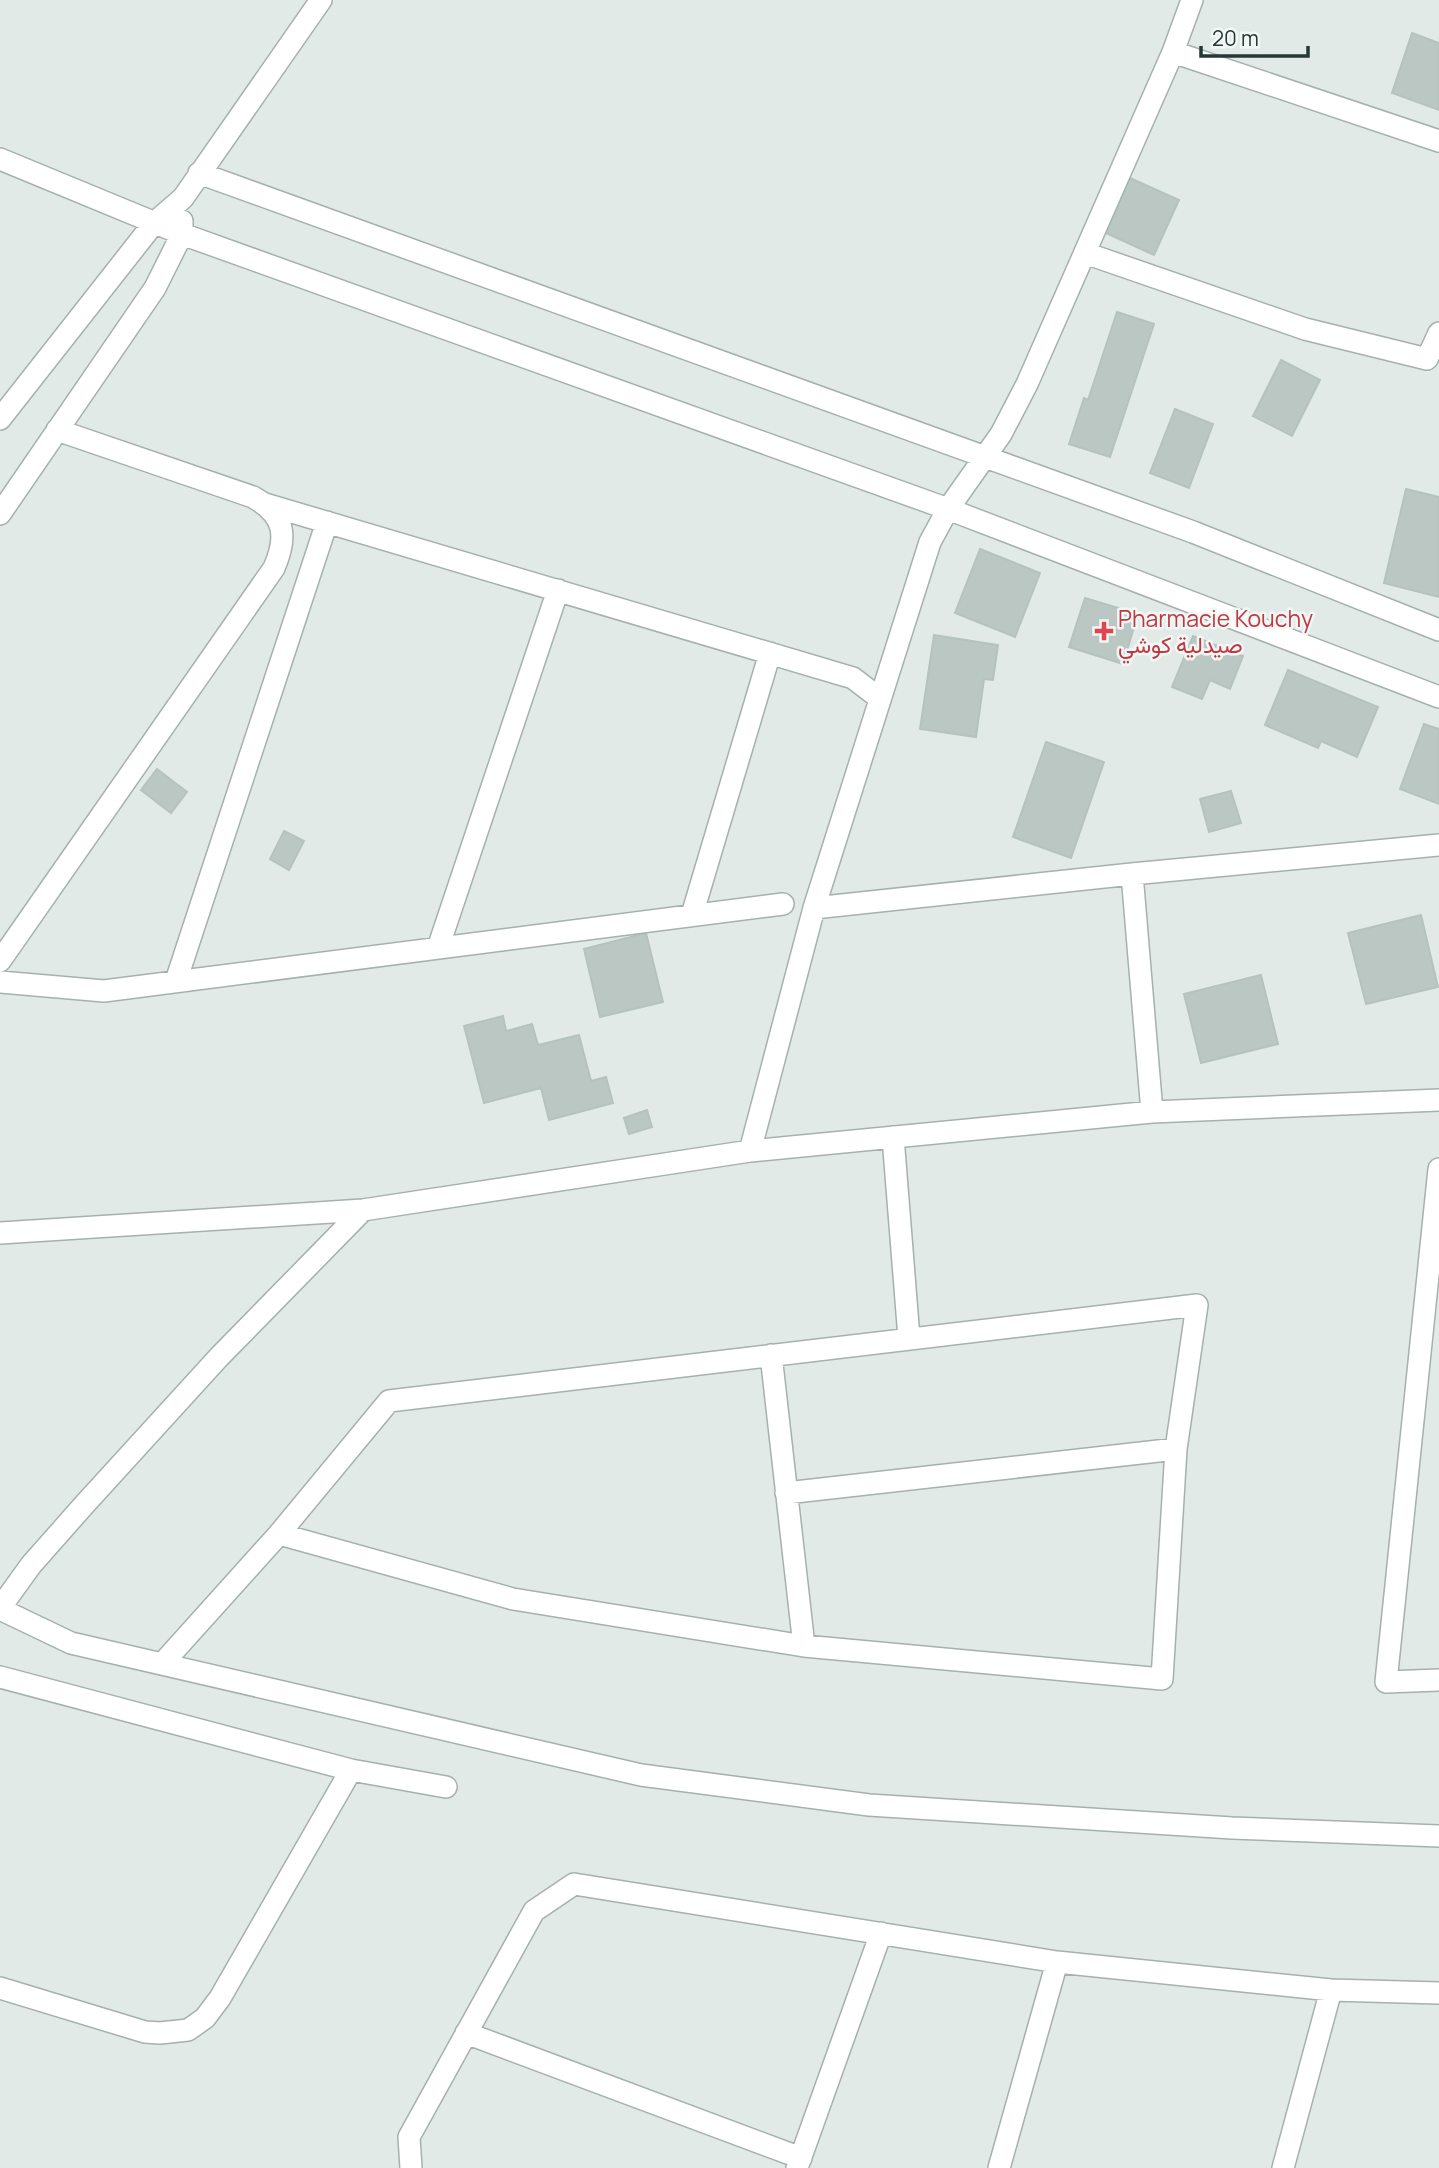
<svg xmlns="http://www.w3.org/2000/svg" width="1439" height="2168" font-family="Manrope,Vazirmatn,sans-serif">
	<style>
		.building { fill: #bac7c3; stroke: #b5c3be; stroke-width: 2 }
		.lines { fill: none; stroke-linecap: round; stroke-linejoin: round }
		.minor-casing { stroke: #a5b1ae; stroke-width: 24 }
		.minor { stroke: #fff; stroke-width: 21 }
		.health-dot { fill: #e0444e; stroke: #f2f7f5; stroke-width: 2.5 }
		.labels { text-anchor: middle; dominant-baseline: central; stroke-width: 5; stroke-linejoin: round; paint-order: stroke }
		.health-label { font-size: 23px; fill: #be3a42; stroke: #f2f7f5; text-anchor: start }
	</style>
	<rect width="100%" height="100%" fill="#e2eae7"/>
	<!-- building -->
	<path class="building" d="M1412 33 1439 43V110L1392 93Z
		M1121 174 1179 200 1154 255 1097 229Z
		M1117 312 1154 324 1110 457 1069 444 1084 398 1088 400Z
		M1281 360 1320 380 1292 436 1253 416Z
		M1175 409 1213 424 1189 488 1150 473Z
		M1406 489 1439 497V597L1384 583Z
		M980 549 1040 573 1015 637 955 613Z
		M1085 598 1138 614 1123 664 1069 647Z
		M934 635 998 645 993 680 984 679 976 737 920 729Z
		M1193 636 1243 656 1230 689 1210 680 1202 699 1172 687Z
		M1288 670 1378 707 1357 757 1321 741 1318 748 1265 725Z
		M1424 724 1439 729V804L1400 789Z
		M1046 742 1104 762 1071 858 1013 837Z
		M157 769 187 792 171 813 141 790Z
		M1231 791 1241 823 1209 832 1200 799Z
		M284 831 304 841 289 870 270 859Z
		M1421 915 1438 987 1366 1004 1348 933Z
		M646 933 663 1002 600 1017 584 949Z
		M1261 975 1278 1044 1201 1063 1184 994Z
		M503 1016 506 1031 532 1024 538 1045 579 1035 591 1081 606 1077 613 1103 549 1120 541 1088 484 1103 464 1026Z
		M647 1110 652 1127 629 1134 624 1118Z"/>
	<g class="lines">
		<!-- minor casing -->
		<g class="minor-casing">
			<path id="minor" d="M1173 52 1439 141
				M0 159 182 234 948 509 1439 697
				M199 173 1193 532 1439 630
				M1085 253 1305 329 1427 359 1439 333
				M0 419 154 223 183 198 321 0
				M265 504 853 678 879 698
				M0 514 155 288 182 234V221
				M1132 874 1152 1112
				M814 908 1132 874 1439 845
				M692 915 770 653
				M438 948 558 590
				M0 961 274 568C288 536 285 515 253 497L57 430
				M176 981 327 522
				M0 982 104 991 783 904
				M893 1137 909 1338
				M750 1151 814 908 930 542 948 509 1001 434 1027 384 1173 52 1192 0
				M1439 1169 1386 1682 1439 1680
				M0 1233 363 1210 750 1151 1152 1112 1439 1100
				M771 1355 804 1646
				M786 1493 1176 1449
				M0 1608 31 1565 84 1505 219 1357 363 1210
				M0 1609 71 1643 641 1775 869 1805 1232 1828 1439 1836
				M162 1664 279 1534 389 1401 1197 1305 1176 1449 1162 1679 804 1646 513 1599 279 1534
				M0 1677 351 1770 446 1787
				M0 1988 145 2032 160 2033 188 2030 205 2018 220 1998 351 1770
				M466 2033 801 2158
				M411 2168 409 2137 534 1911 574 1884 1057 1962 1331 1990 1439 1993
				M797 2168 881 1933
				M999 2168 1057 1962
				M1283 2168 1331 1990"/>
		</g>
		<!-- minor -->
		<use href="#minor" class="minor"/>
	</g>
	<!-- markers -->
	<path class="health-dot" d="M1100.5 620.5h7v7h7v7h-7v7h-7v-7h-7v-7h7z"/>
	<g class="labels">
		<!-- health labels -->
		<g class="health-label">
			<text x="1118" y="618">Pharmacie Kouchy<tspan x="1118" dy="26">صيدلية كوشي</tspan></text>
		</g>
	</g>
	<!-- scale -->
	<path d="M1201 46v10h107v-10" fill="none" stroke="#243935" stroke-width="3.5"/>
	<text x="1212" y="46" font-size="21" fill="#243935" stroke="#f2f7f5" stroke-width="5" paint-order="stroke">20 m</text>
</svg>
